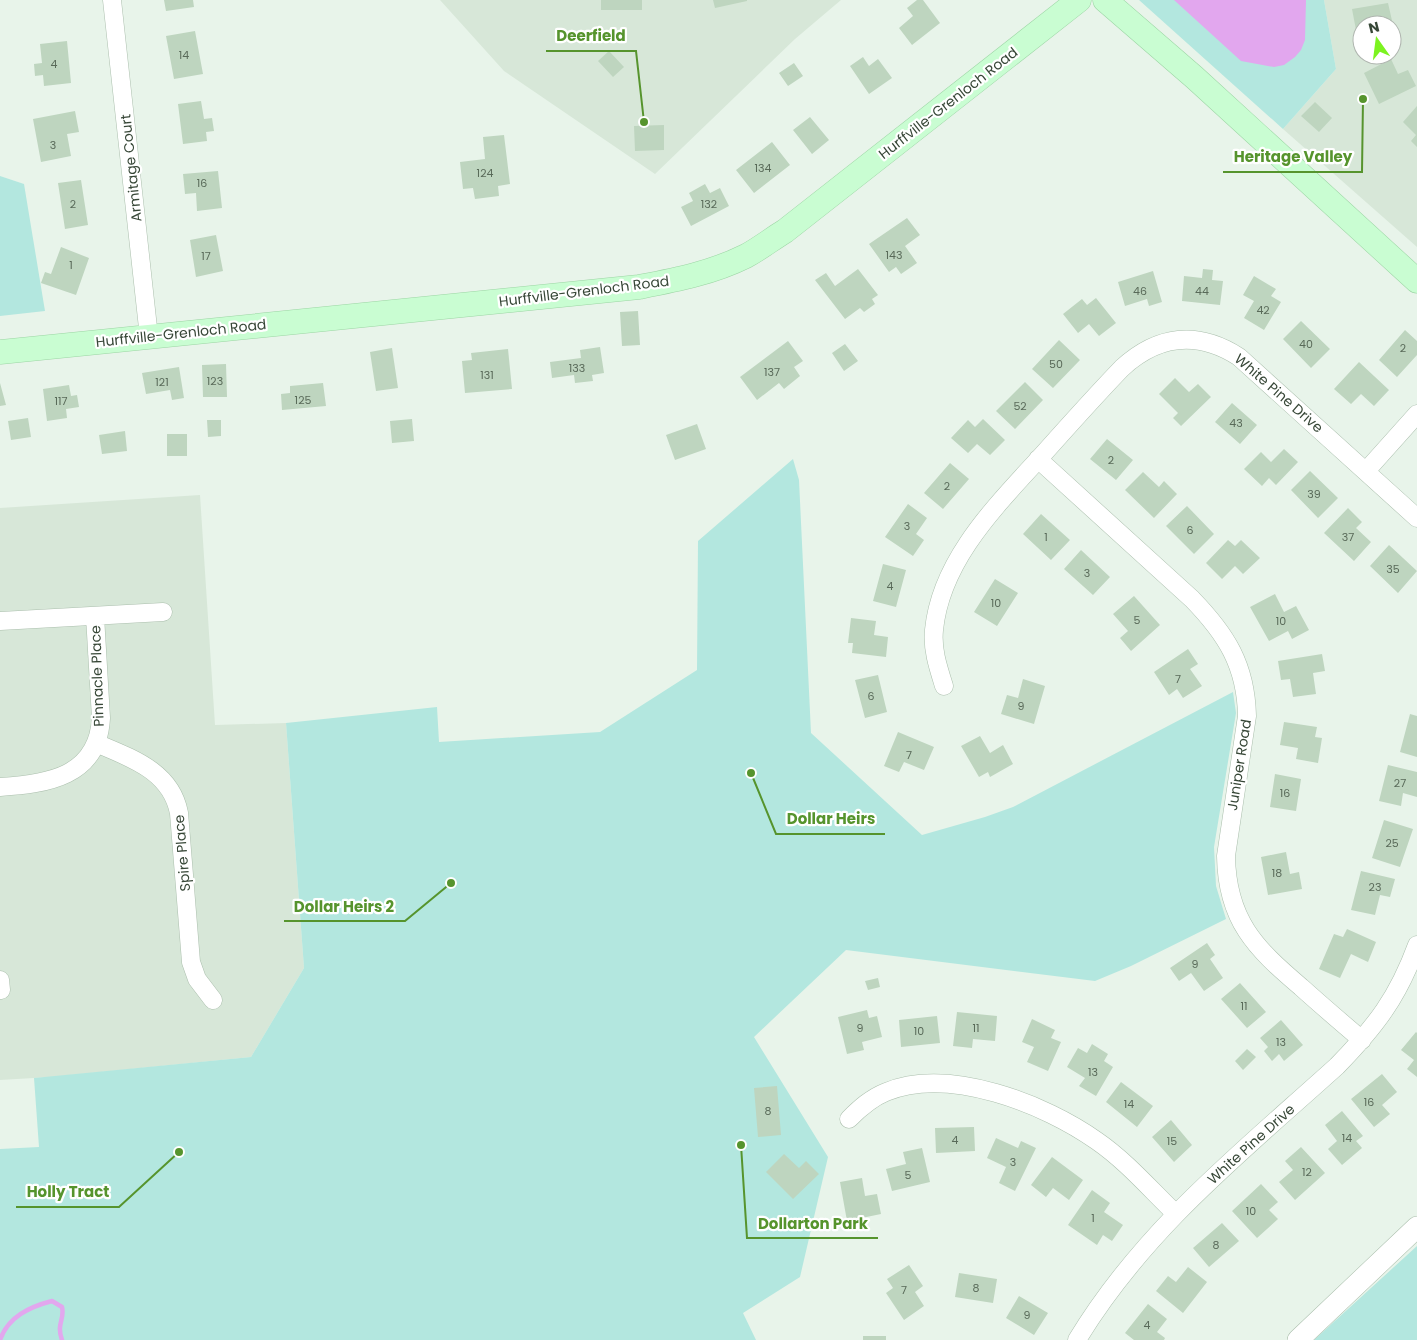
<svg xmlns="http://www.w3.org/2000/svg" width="1417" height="1340" font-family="Poppins,sans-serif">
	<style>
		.residential { fill: #d7e7d8; fill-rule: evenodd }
		.green { fill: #b3e7df }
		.water { fill: #e2a7ee }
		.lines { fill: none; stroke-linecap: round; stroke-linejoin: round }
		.stream { stroke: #e2a7ee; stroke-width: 4.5 }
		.building { fill: #bed5bf }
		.minor-casing { stroke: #abbfad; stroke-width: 19 }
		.tertiary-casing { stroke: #abbfad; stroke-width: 22 }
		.secondary-casing { stroke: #9cd5a4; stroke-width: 25 }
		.minor { stroke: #fff; stroke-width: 18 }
		.tertiary { stroke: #fff; stroke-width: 21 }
		.secondary { stroke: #c9fdd2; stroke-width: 24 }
		.labels { text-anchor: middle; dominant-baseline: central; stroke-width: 4.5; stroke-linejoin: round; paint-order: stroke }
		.number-label { font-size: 11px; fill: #596a59 }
		.street-label { font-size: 14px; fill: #374737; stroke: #fff }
		.leader { fill: none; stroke: #56942d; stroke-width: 2 }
		.callout-dot { fill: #56942d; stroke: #fff; stroke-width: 2 }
		.callout-label { font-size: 15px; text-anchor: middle; font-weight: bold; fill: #56942d; stroke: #fff; stroke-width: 4.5; stroke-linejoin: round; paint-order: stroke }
	</style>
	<rect width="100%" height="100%" fill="#e8f4ea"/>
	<!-- residential -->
	<path class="residential" d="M440 0H841L795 39 655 174 504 71Z
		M1324 0H1417V247L1283 129 1336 69ZM1362 25H1392V55H1362Z
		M200 495 215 725 286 723 304 968 251 1057 51 1077 0 1080V508Z"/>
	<!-- green -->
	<path class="green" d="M1139 0H1324L1336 69 1283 129Z
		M0 176 24 184 45 311 0 316Z
		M793 459 799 480 811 733 922 835 985 817 1013 807 1233 692 1236 713 1214 847 1216 886 1226 919 1131 966 1095 981 846 950 754 1037 828 1157 800 1277 743 1313 756 1340H0V1149L39 1147 34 1078 251 1057 304 968 286 723 437 707 439 742 600 732 697 670 698 541Z
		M1417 1246V1340H1314Z"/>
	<!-- water -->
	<path class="water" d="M1174 0H1306L1305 40 1301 50 1295 57 1284 65 1274 67 1241 61Z"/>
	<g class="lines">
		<!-- stream -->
		<path class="stream" d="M0 1340C8 1317 29 1307 52 1301L62 1307C65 1320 56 1323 62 1340"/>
	</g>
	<!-- building -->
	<path class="building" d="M164 0H193L194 7 166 11Z
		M601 0H642V10H601Z
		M713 0H747V1L715 8Z
		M917 0H923L940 23 912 45 899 28 913 16 907 8Z
		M1388 3 1393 25H1362V29L1356 30 1352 9Z
		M195 31 203 74 174 79 166 36Z
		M67 41 71 83 44 86 43 75 35 76 34 64 42 63 40 44Z
		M609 51 624 67 613 77 598 61Z
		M863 57 869 66 878 59 892 78 869 94 850 66Z
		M1391 59 1398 74 1408 70 1416 86 1379 104 1364 73Z
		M794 63 803 76 788 86 779 73Z
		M201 101 204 119 212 118 214 131 206 132 207 141 183 144 178 104Z
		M1315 102 1332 118 1319 132 1301 116Z
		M1417 106V147L1411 141 1416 135 1403 122Z
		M75 111 79 132 67 134 71 156 41 162 33 119Z
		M810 117 829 140 812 154 793 130Z
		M664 125V150L635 151 634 126Z
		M504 135 510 184 498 186 499 196 475 199 473 188 463 189 460 162 485 159 483 137Z
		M772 142 790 165 754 193 736 170Z
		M218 171 222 208 197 211 196 193 185 194 183 174Z
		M81 180 88 225 65 229 58 183Z
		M705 184 710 193 720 188 729 206 691 226 681 207 693 201 689 193Z
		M907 218 920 235 905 246 917 263 901 274 896 267 889 272 869 244Z
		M216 235 223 271 196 277 190 240Z
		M61 247 89 258 76 295 41 283 45 272 51 274Z
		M858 269 878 295 872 299 875 304 864 312 860 308 845 319 815 280 826 273 835 286Z
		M1203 269 1213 270 1212 280 1223 281 1220 305 1182 301 1184 276 1202 278Z
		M1153 271 1162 302 1149 306 1147 299 1125 306 1118 282Z
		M1254 276 1276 289 1271 296 1281 302 1264 330 1244 318 1254 301 1243 295Z
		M1096 298 1116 323 1099 336 1089 324 1078 333 1063 314 1082 299 1087 305Z
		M638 311 640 345 622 346 620 312Z
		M1301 321 1330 349 1311 368 1283 339Z
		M1405 330 1417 341V355L1397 377 1379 360Z
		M1059 340 1080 360 1053 388 1032 369Z
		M788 341 803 361 794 367 800 376 784 389 779 383 757 400 740 377Z
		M845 344 858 361 844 371 832 353Z
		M600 347 604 373 592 375 593 381 575 383 574 375 552 378 550 362 581 358 580 350Z
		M392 348 398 388 376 391 370 352Z
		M508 349 512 389 465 393 462 361 472 360 471 353Z
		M1359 362 1389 390 1374 406 1361 394 1351 404 1334 389Z
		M226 364 227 397H203L202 365Z
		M179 367 184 398 172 400 170 390 146 394 142 373Z
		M1175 378 1189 392 1198 384 1211 397 1181 426 1173 418 1178 413 1159 394Z
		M1025 382 1043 400 1015 429 996 411Z
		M0 383 6 405 0 406Z
		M323 383 326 406 282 410 281 394 290 393V386Z
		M69 385 71 396 77 395 79 407 66 409 67 418 47 421 43 389Z
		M1232 403 1257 425 1240 444 1215 422Z
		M28 418 31 437 11 440 8 421Z
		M412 419 414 441 392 443 390 421Z
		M983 419 1005 440 990 455 977 444 968 453 951 438 968 420 975 427Z
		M207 420H221V436L208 437Z
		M697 424 706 449 675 460 666 435Z
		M125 431 127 451 102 454 99 435Z
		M167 434H187V456H167Z
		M1107 439 1133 460 1116 480 1090 459Z
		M1284 449 1298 462 1276 485 1269 478 1262 486 1244 469 1261 452 1271 462Z
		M950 463 969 479 943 509 924 493Z
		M1310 471 1338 498 1318 518 1291 490Z
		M1143 472 1159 487 1164 481 1177 494 1154 518 1125 490Z
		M908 504 927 518 916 534 924 540 913 556 885 537Z
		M1187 506 1214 534 1194 554 1166 526Z
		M1348 508 1362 522 1356 528 1371 542 1354 561 1324 533Z
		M1041 514 1070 540 1051 560 1023 534Z
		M1228 540 1235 546 1241 540 1260 558 1243 574 1235 566 1222 579 1206 563Z
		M1389 545 1417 571 1398 593 1370 566Z
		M1081 550 1110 577 1093 595 1064 569Z
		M883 564 906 570 896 607 873 601Z
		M995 579 1018 593 997 626 974 612Z
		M1275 594 1284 612 1296 606 1309 630 1292 639 1288 631 1269 641 1250 607Z
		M1134 596 1160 625 1131 651 1120 638 1128 631 1113 614Z
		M851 618 876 621 874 635 888 637 886 657 852 653 853 643H848Z
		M1188 649 1198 664 1190 669 1202 686 1183 698 1177 689 1169 695 1154 672Z
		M1322 654 1325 671 1313 673 1316 694 1293 697 1290 679 1281 680 1278 661Z
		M878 675 887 712 865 718 855 680Z
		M1023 679 1045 686 1034 724 1001 714 1007 695 1018 698Z
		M1410 714 1417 716V757L1400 752Z
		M1284 722 1317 727 1315 737 1322 738 1318 763 1296 759 1298 748 1280 745Z
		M898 732 934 747 924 770 904 762 899 772 884 766Z
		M980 736 990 753 1003 745 1013 764 990 777 988 772 979 777 961 746Z
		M1388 765 1417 772V797L1403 793 1401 806 1379 801Z
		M1275 774 1301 779 1296 811 1270 807Z
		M1384 820 1413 829 1400 867 1372 858Z
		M1286 852 1290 874 1299 872 1302 889 1268 895 1261 857Z
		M1361 871 1395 879 1390 897 1380 895 1375 915 1351 910Z
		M1347 929 1376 942 1368 962 1351 954 1340 978 1319 969 1334 934 1343 937Z
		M1207 943 1215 955 1210 959 1223 978 1204 991 1191 973 1179 981 1170 968Z
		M878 978 880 987 868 990 865 981Z
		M1240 983 1266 1012 1247 1028 1221 999Z
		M867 1010 869 1018 877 1016 882 1037 862 1042 864 1050 847 1054 838 1017Z
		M957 1012 997 1016 995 1041 973 1039 972 1048 953 1046Z
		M937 1016 940 1043 901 1047 899 1020Z
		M1032 1019 1055 1030 1051 1038 1061 1042 1048 1071 1027 1062 1034 1047 1022 1042Z
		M1281 1020 1303 1045 1284 1061 1279 1054 1272 1061 1264 1051 1268 1047 1260 1038Z
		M1416 1032 1417 1033V1077L1407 1069 1414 1060 1401 1050Z
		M1092 1044 1108 1054 1104 1061 1113 1067 1096 1096 1079 1086 1085 1078 1067 1067 1078 1048 1087 1053Z
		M1247 1049 1256 1057 1243 1070 1235 1061Z
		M1382 1074 1397 1092 1382 1105 1390 1114 1374 1127 1351 1099Z
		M1121 1082 1153 1106 1137 1127 1106 1102Z
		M777 1086 781 1135 758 1137 754 1088Z
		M1342 1111 1363 1136 1356 1141 1362 1148 1342 1165 1328 1149 1337 1141 1325 1125Z
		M1171 1120 1192 1145 1174 1162 1152 1137Z
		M974 1127 975 1151 936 1153 935 1128Z
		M996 1138 1018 1148 1021 1141 1036 1148 1015 1191 999 1183 1006 1167 987 1158Z
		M1301 1147 1325 1173 1295 1200 1279 1182 1293 1170 1285 1161Z
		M922 1148 930 1182 892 1191 886 1169 906 1164 903 1152Z
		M784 1154 799 1168 806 1161 819 1174 793 1199 766 1172Z
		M1052 1157 1083 1180 1069 1200 1053 1188 1046 1197 1031 1185Z
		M862 1178 865 1196 877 1194 881 1214 847 1221 840 1182Z
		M1261 1184 1278 1202 1269 1210 1278 1219 1257 1238 1232 1211Z
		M1092 1190 1110 1203 1104 1212 1123 1225 1112 1241 1103 1235 1097 1245 1068 1225Z
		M1222 1223 1239 1241 1209 1267 1193 1248Z
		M909 1265 923 1286 915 1292 924 1306 904 1320 886 1293 893 1288 887 1279Z
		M1188 1267 1207 1282 1183 1313 1156 1291 1168 1276 1176 1282Z
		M959 1273 997 1279 993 1303 955 1297Z
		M1019 1296 1048 1313 1034 1335 1006 1318Z
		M1148 1304 1167 1319 1157 1332 1165 1338 1164 1340H1134L1125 1333Z
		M863 1336H886V1340H863Z"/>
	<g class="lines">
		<!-- minor casing -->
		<g class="minor-casing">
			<path id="minor" d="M112 0 149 337
				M1038 459 1192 599C1226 634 1246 665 1247 716L1226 856C1227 920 1255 948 1301 987 1321 1005 1342 1023 1362 1040
				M1366 471 1417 414
				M0 621 163 612
				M944 686C938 667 932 649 934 630 941 558 999 503 1045 452 1070 424 1096 395 1122 368 1158 335 1197 330 1239 357L1417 518
				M96 743C131 758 171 771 179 813L191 962 197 979 213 1000
				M0 787C47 784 98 777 101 718L95 616
				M0 980 1 990
				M849 1119C860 1108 871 1098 886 1092 949 1066 1045 1104 1097 1141 1126 1161 1150 1189 1175 1213
				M1077 1340C1144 1229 1243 1151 1337 1066 1376 1026 1398 997 1417 945"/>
		</g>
		<!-- tertiary casing -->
		<g class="tertiary-casing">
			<path id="tertiary" d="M1298 1340 1417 1227"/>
		</g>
		<!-- secondary casing -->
		<g class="secondary-casing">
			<path id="secondary" d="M1105 0 1194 77 1417 281
				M0 352 639 287C675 280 712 273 746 256 759 249 772 239 785 231L1079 0"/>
		</g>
		<!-- minor -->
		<use href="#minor" class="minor"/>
		<!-- tertiary -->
		<use href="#tertiary" class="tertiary"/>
		<!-- secondary -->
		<use href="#secondary" class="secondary"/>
	</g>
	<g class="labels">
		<!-- number labels -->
		<g class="number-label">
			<text x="184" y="55">14</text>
			<text x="54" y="64">4</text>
			<text x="53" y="145">3</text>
			<text x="763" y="168">134</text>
			<text x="485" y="173">124</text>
			<text x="202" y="183">16</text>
			<text x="73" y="204">2</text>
			<text x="709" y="204">132</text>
			<text x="894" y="255">143</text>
			<text x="206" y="256">17</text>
			<text x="71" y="265">1</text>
			<text x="1140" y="291">46</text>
			<text x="1202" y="291">44</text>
			<text x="1263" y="310">42</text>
			<text x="1306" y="344">40</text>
			<text x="1403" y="348">2</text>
			<text x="1056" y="364">50</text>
			<text x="577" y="368">133</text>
			<text x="772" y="372">137</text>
			<text x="487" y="375">131</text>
			<text x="215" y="381">123</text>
			<text x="162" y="382">121</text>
			<text x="303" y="400">125</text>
			<text x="61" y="401">117</text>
			<text x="1020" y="406">52</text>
			<text x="1236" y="423">43</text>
			<text x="1111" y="460">2</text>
			<text x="947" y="486">2</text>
			<text x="1314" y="494">39</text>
			<text x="907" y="526">3</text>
			<text x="1190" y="530">6</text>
			<text x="1046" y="537">1</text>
			<text x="1348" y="537">37</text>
			<text x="1393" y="569">35</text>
			<text x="1087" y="573">3</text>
			<text x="890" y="586">4</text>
			<text x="996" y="603">10</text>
			<text x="1137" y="620">5</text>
			<text x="1281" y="621">10</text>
			<text x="1178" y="679">7</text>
			<text x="871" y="696">6</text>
			<text x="1021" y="706">9</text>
			<text x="909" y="755">7</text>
			<text x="1400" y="783">27</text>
			<text x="1285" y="793">16</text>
			<text x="1392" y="843">25</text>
			<text x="1277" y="873">18</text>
			<text x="1375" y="887">23</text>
			<text x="1195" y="964">9</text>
			<text x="1244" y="1006">11</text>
			<text x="860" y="1028">9</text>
			<text x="976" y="1028">11</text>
			<text x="919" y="1031">10</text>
			<text x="1281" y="1042">13</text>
			<text x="1093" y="1072">13</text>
			<text x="1369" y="1102">16</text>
			<text x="1129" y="1104">14</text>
			<text x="768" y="1111">8</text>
			<text x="1347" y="1138">14</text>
			<text x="955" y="1140">4</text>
			<text x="1172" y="1141">15</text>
			<text x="1013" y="1162">3</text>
			<text x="1307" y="1172">12</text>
			<text x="908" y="1175">5</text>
			<text x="1251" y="1211">10</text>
			<text x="1093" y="1218">1</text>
			<text x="1216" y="1245">8</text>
			<text x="976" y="1288">8</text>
			<text x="904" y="1290">7</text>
			<text x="1027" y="1315">9</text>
			<text x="1147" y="1325">4</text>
		</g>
		<!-- street labels -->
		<g class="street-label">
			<text transform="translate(948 103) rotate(-38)">Hurffville-Grenloch Road</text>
			<text transform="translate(131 168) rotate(-96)">Armitage Court</text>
			<text transform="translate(584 291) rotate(-7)">Hurffville-Grenloch Road</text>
			<text transform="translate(181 333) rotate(-6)">Hurffville-Grenloch Road</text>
			<text transform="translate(1279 393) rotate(41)">White Pine Drive</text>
			<text transform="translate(97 676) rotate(-92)">Pinnacle Place</text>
			<text transform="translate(1239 765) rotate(-81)">Juniper Road</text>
			<text transform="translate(182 853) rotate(-95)">Spire Place</text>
			<text transform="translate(1251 1144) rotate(-42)">White Pine Drive</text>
		</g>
	</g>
	<!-- callouts -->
	<path class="leader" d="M644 122L636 51H546M1363 99L1362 172H1223M751 773L776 834H885M451 883L405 921H284M179 1152L119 1207H16M741 1145L747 1238H878"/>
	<g class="callout-dot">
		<circle cx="644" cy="122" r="5"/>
		<circle cx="1363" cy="99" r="5"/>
		<circle cx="751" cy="773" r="5"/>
		<circle cx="451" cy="883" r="5"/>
		<circle cx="179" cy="1152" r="5"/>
		<circle cx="741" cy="1145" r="5"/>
	</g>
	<g class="callout-label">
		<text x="591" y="41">Deerfield</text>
		<text x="1293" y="162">Heritage Valley</text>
		<text x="831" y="824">Dollar Heirs</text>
		<text x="344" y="912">Dollar Heirs 2</text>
		<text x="68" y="1197">Holly Tract</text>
		<text x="813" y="1229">Dollarton Park</text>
	</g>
	<!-- north arrow -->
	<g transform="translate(1377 40) rotate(346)"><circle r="24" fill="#ffffff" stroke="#afb5af"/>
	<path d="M0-4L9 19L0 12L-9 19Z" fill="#7cf320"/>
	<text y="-8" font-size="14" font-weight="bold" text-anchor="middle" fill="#374737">N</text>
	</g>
</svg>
